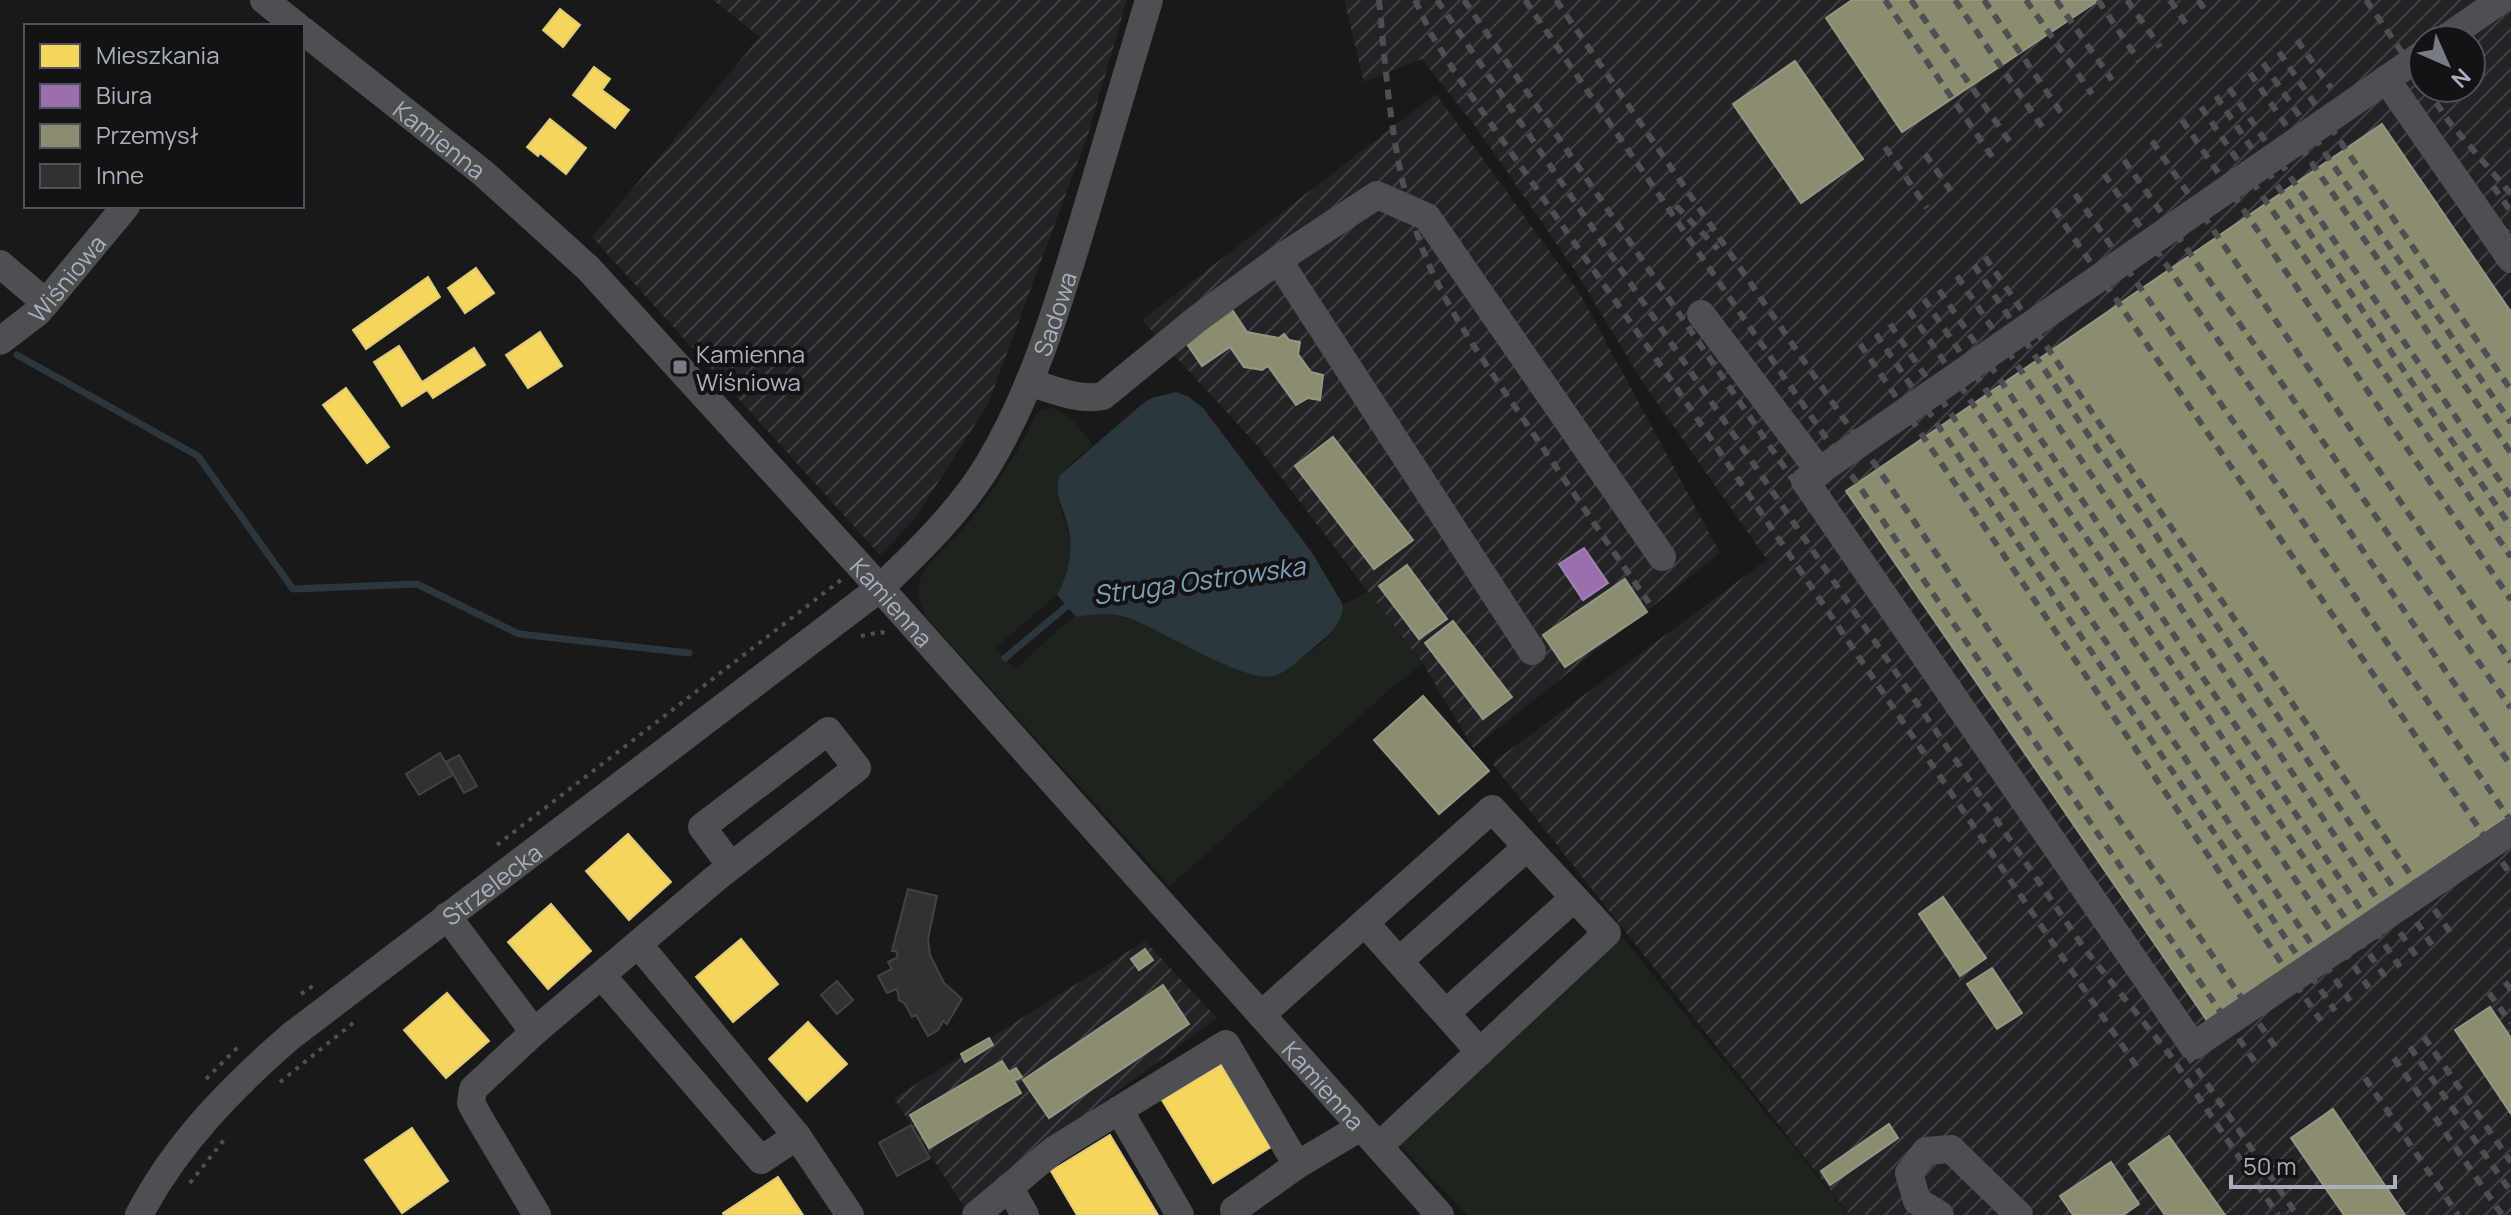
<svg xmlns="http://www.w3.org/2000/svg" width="2511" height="1215" font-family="Manrope,sans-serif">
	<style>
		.industrial { fill: url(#industrial-furrows); fill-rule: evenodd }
		.grass { fill: #1d241d }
		.water { fill: #2b363d }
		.homes { fill: #f6d55c; stroke: #dfca79; stroke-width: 2 }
		.offices { fill: #9970ab; stroke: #9e83b0; stroke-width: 2 }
		.industry { fill: #8c8c6e; stroke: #959785; stroke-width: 2 }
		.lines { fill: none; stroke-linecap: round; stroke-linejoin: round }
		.stream { stroke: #2b363d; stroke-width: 7 }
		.building { fill: #313132; stroke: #424346; stroke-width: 2 }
		.path { stroke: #4f5054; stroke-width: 4; stroke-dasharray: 4 6; stroke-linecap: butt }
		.minor { stroke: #4d4f53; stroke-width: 28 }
		.rail { stroke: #4d4f52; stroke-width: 6; stroke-dasharray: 10 8; stroke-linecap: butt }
		.poi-dot { fill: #777b83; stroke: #131316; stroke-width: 3 }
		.labels { text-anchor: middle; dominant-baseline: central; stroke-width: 8; stroke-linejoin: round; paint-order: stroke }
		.street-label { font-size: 24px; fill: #a9b0bc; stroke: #131316 }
		.poi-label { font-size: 24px; fill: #a9b0bc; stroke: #131316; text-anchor: start }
		.water-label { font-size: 26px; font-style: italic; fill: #7ea1b9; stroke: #131316 }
	</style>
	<defs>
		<pattern id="industrial-furrows" width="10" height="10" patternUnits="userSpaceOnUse" patternTransform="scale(2)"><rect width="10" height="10" fill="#232326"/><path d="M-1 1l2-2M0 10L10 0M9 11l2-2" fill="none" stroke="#404044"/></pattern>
	</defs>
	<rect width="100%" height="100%" fill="#19191a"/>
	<!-- industrial -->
	<path class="industrial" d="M713 0H1127L1088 134 988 404 914 520 880 555 592 237 760 37Z
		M1344 0H2511V1215H1850L1492 763 1767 560 1642 381 1576 272 1478 130 1422 59 1364 82ZM2423 40H2471V88H2423Z
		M1436 94 1579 292 1720 553 1473 748 1423 664 1256 444 1142 320Z
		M1145 941 1217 1018 1054 1138 969 1215 894 1098Z"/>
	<!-- grass -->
	<path class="grass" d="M1054 408C1071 414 1082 432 1093 445 1083 454 1068 464 1061 475 1049 494 1070 525 1071 547 1072 564 1065 581 1057 595L995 648 1015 669C1031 657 1061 624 1076 617 1118 597 1199 656 1238 670 1251 674 1268 672 1282 672 1304 656 1342 635 1343 605L1368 592 1423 664 1396 684 1170 886 926 617C919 603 915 590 922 575 930 558 956 539 968 523 994 491 1017 454 1035 416L1041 410Z
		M1622 937 1849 1215H1467L1397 1142Z"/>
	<!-- water -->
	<path class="water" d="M1176 392 1189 397 1204 409 1313 554 1343 605C1342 625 1328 636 1313 648 1302 657 1287 673 1273 676 1242 683 1161 628 1125 617 1110 613 1092 614 1076 617L1057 595C1070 571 1075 546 1066 519 1061 502 1053 493 1060 475L1141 405 1152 398Z"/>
	<!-- homes -->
	<path class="homes" d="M560 9 580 25 563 47 543 30Z
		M594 67 610 79 602 90 629 110 615 128 573 95Z
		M550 119 586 148 566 174 540 153 538 156 527 147Z
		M476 268 494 293 465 313 448 288Z
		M428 277 440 297 366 349 353 330Z
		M540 332 562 366 528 388 506 355Z
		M399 346 422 382 474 348 485 365 433 398 427 390 402 406 374 362Z
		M346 388 389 447 367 463 323 405Z
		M628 834 671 882 629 920 586 871Z
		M551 904 591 951 548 989 508 942Z
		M741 939 778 984 733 1022 696 977Z
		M447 993 489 1041 446 1078 404 1030Z
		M808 1022 847 1064 807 1101 769 1059Z
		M1221 1065 1271 1147 1213 1183 1162 1100Z
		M412 1128 448 1181 402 1213 365 1160Z
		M1110 1135 1158 1215H1077L1051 1171Z
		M778 1177 803 1215H724L723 1213Z"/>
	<!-- offices -->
	<path class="offices" d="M1584 548 1608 583 1583 600 1559 564Z"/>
	<!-- industry -->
	<path class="industry" d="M1852 0H2099L1902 132 1826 18Z
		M1795 61 1863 159 1801 203 1733 104Z
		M2382 124 2511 312V814L2208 1022 1846 491Z
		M1231 308 1247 332 1279 338 1284 334 1289 340 1300 342 1298 354 1311 372 1323 375 1320 400 1308 398 1296 405 1268 366 1262 370 1244 367 1230 347 1202 366 1185 341Z
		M1333 437 1413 540 1374 569 1295 466Z
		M1407 565 1447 619 1419 639 1379 586Z
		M1625 579 1647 612 1565 667 1543 635Z
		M1453 621 1512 697 1483 719 1425 643Z
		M1423 696 1489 771 1439 814 1374 740Z
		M1943 897 1986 958 1960 976 1919 914Z
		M1145 949 1153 960 1139 970 1131 959Z
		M1992 968 2022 1013 1997 1029 1967 984Z
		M1163 985 1189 1024 1049 1118 1023 1080Z
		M2490 1007 2511 1038V1114L2455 1030Z
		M989 1038 993 1045 965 1062 961 1054Z
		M1002 1061 1009 1072 1016 1068 1022 1077 1014 1081 1021 1093 929 1148 910 1115Z
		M2333 1109 2405 1215H2344L2291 1138Z
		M1889 1124 1898 1138 1830 1185 1821 1171Z
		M2169 1136 2225 1215H2165L2129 1164Z
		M2111 1162 2139 1204 2123 1215H2073L2060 1196Z"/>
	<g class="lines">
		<!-- stream -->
		<path class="stream" d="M17 355 198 456 293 589 417 584 519 634 689 653
			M1005 658 1073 601"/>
	</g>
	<!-- building -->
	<path class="building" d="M440 753 453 775 419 795 406 774Z
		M459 755 477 786 464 793 446 762Z
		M908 889 937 896 928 939 930 955 944 983 962 999 947 1024 943 1021 938 1030 928 1036 916 1015 912 1017 905 1004 899 1000 897 989 887 993 878 976 892 969 888 962 898 957 896 951H892Z
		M837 981 853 1000 837 1014 821 995Z
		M911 1125 930 1158 897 1176 879 1143Z"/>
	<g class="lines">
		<!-- path -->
		<path class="path" d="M861 636 881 632 887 634
			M497 845 841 580
			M301 994 317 983
			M206 1079 239 1046
			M280 1082 358 1019
			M190 1183 227 1136"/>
		<!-- minor -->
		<g class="minor">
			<path d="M264 0 297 26"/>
			<path id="s1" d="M302 30 483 173 588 268 880 588 1440 1215"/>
			<path d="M2443 40 2501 0"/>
			<path d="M2423 54 1805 481 2193 1046 2511 831"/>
			<path d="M2386 79 2511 259"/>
			<path d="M1278 260 1377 195 1427 217 1662 557"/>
			<path d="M0 264 46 303"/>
			<path d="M1701 314 1820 472"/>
			<path id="s2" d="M0 341 38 312 126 206"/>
			<path d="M1029 382C1052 389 1078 401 1103 396L1197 319 1278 260 1532 651"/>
			<path d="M447 916 534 1032"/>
			<path d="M1365 923 1480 1052"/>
			<path d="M1399 961 1527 847"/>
			<path d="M602 976 761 1160 797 1136 638 944"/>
			<path d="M1446 1013 1574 898"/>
			<path d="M1261 1015 1492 809 1607 933 1379 1146"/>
			<path d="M1119 1110 1180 1215"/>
			<path d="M797 1136 850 1215"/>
			<path d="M1297 1165 1361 1127"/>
			<path d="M1009 1187 1025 1215"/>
			<path id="s3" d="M139 1215C176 1144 231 1088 291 1036L880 588C920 550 959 512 988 465 1033 390 1058 305 1083 222 1105 148 1127 74 1149 0"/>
			<path d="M537 1215 478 1116 471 1103 473 1089 534 1032 716 878 857 768 828 731 702 827 731 866"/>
			<path d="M976 1215 1054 1150 1226 1044 1297 1165 1234 1210"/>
			<path d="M1940 1215 1917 1201 1909 1173 1926 1151 1951 1149 2019 1215"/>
		</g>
		<!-- rail -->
		<path class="rail" d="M1379 0C1387 83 1392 165 1421 245 1444 307 1485 363 1522 417 1564 479 1606 541 1649 603
			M1415 0 1431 34 1458 77 1673 383 2141 1073
			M1437 0 2084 948 2170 1055 2278 1215
			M1464 0 2297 1215
			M1525 0 2257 1065
			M1556 0 2278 1051
			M1885 0 1995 161
			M1911 0 2014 148
			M1955 0 2043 128
			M1984 0 2062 114
			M2026 0 2092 94
			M2056 0 2112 80
			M2098 0 2139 61
			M2127 0 2160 47
			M2170 0 2188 27
			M2198 0 2208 14
			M2366 0 2423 83
			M2297 40 2331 88
			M2279 52 2511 390
			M2263 63 2511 423
			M2250 73 2511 453
			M2229 88 2511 497
			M2426 88 2450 123 2511 194
			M2216 96 2511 527
			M2201 107 2511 557
			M2182 120 2511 600
			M2152 141 2511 662
			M1885 147 1927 208
			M1925 154 1951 191
			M2124 160 2511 708
			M2104 174 2511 766
			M2493 186 2511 212
			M2075 194 2511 821
			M1676 206 1718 249
			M2054 209 2511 875
			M1985 257 2450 932
			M1974 265 2432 945
			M1957 276 2416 956
			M1939 290 2400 967
			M1924 299 2385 977
			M1909 310 2369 988
			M1890 324 2350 1001
			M1876 334 2335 1011
			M1860 344 2321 1021
			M2505 982 2511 990
			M2489 993 2511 1023
			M2424 1037 2511 1162
			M2410 1047 2511 1192
			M2394 1058 2502 1215
			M2365 1078 2458 1215"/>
	</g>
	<!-- markers -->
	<rect class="poi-dot" x="672" y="359" width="16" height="16" rx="4"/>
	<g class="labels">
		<!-- street labels -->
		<g class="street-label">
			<text stroke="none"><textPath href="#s1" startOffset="176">Kamienna</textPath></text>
			<text stroke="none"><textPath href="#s2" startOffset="92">Wiśniowa</textPath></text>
			<text stroke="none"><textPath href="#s3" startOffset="1306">Sadowa</textPath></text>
			<text stroke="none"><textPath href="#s1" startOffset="824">Kamienna</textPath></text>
			<text stroke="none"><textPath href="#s3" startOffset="488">Strzelecka</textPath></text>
			<text stroke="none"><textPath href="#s1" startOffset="1472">Kamienna</textPath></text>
		</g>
		<!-- poi labels -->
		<g class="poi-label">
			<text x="696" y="353">Kamienna<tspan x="696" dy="28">Wiśniowa</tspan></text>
		</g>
		<!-- water labels -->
		<g class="water-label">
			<text transform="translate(1199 580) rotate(-8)">Struga Ostrowska</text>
		</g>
	</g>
	<!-- legend -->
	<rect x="24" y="24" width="280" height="184" fill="#131316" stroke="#4f5258" stroke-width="2"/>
	<rect x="40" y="44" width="40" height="24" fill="#f6d55c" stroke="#4f5258" stroke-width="2"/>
	<text x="96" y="64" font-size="24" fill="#a9b0bc">Mieszkania</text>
	<rect x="40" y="84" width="40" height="24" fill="#9970ab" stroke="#4f5258" stroke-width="2"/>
	<text x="96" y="104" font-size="24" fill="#a9b0bc">Biura</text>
	<rect x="40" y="124" width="40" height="24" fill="#8c8c6e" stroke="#4f5258" stroke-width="2"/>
	<text x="96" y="144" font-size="24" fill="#a9b0bc">Przemysł</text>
	<rect x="40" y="164" width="40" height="24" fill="#313132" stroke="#4f5258" stroke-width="2"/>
	<text x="96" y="184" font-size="24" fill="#a9b0bc">Inne</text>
	<!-- north arrow -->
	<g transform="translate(2447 64) rotate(135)"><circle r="38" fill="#131316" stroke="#4f5258" stroke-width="2"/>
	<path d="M0-6L14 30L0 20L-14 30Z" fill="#777b83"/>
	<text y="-12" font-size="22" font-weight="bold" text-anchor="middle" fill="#a9b0bc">N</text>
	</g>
	<!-- scale -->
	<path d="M2231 1175v12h164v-12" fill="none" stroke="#a9b0bc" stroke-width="4"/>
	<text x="2243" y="1175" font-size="24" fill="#a9b0bc" stroke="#131316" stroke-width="6" paint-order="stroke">50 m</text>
</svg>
